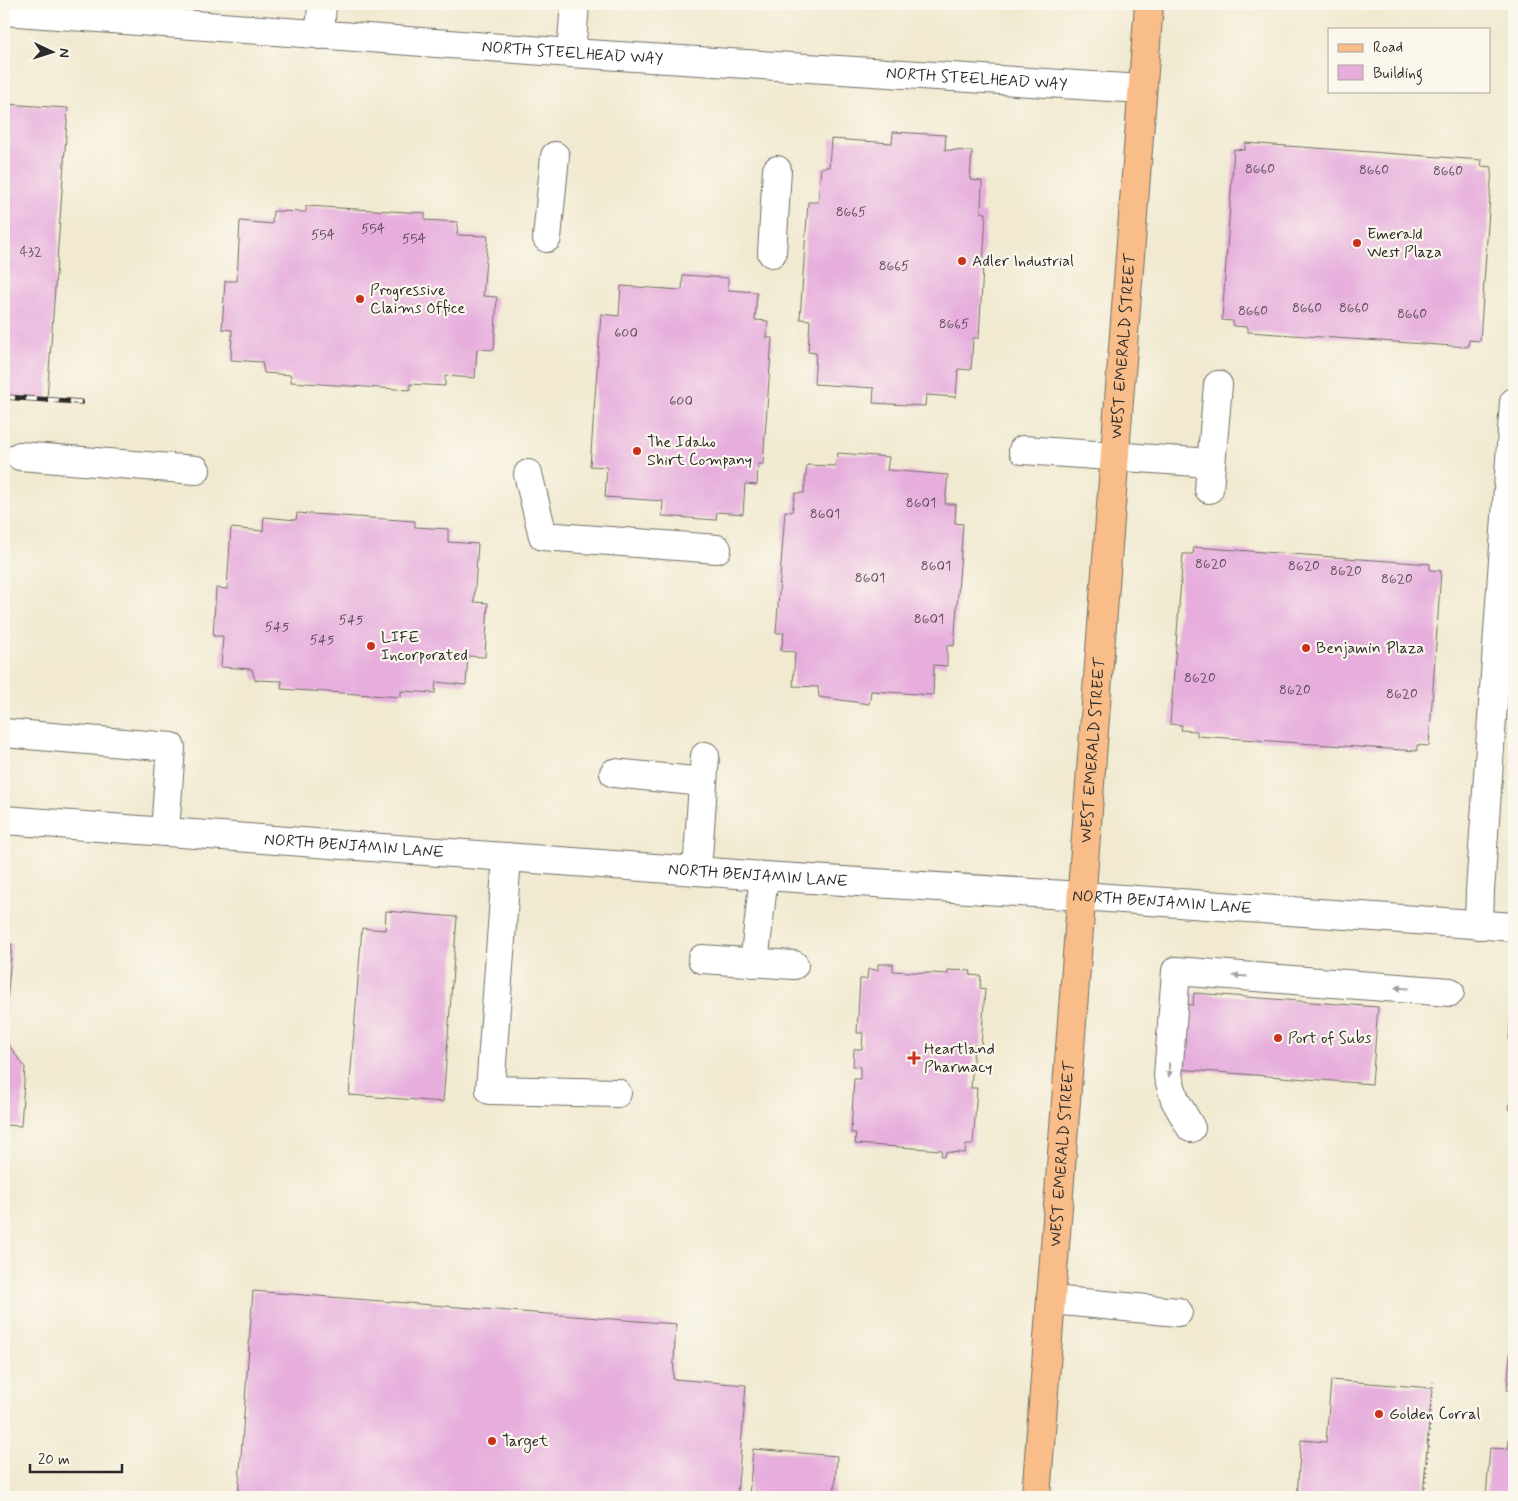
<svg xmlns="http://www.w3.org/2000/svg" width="1518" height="1501" font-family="Mynerve,sans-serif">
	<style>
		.building { fill: #e6addd }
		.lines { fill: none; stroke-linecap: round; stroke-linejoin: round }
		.minor-casing { stroke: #706e65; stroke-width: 30 }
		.major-casing { stroke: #706e65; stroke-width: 30 }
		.path { stroke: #706e65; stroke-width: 3; stroke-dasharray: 1 4; stroke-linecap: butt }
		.minor { stroke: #fff; stroke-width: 28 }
		.major { stroke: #f8bd89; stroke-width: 28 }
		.rail-casing { stroke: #2b2b2b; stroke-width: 5.5 }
		.rail { stroke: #fbf7ec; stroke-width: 4; stroke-dasharray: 11; stroke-linecap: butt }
		.oneway { fill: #a0a0a0 }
		.poi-dot { fill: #c8321e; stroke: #fbf7ec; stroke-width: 2 }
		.labels { text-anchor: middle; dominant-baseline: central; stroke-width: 4.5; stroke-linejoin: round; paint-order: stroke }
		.number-label { font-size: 14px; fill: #5a4c58 }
		.street-label { font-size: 16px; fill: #2b2b2b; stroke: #fbf7ec }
		.poi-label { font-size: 16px; fill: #2b2b2b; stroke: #fbf7ec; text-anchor: start }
	</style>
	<rect width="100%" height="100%" fill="#fbf7ec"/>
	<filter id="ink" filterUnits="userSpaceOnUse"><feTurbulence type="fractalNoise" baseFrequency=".02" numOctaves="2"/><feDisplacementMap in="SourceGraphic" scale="10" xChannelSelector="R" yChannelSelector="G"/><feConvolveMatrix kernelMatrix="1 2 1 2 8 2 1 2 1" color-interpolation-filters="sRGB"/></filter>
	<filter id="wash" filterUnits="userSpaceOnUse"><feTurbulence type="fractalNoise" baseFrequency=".0096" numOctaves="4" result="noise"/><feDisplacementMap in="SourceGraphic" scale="20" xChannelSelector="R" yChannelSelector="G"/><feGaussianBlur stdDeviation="1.12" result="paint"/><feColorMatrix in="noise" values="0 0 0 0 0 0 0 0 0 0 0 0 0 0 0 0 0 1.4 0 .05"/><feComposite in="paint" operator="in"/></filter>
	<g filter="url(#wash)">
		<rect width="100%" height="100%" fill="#f1ead1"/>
		<g id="blocks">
			<!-- building -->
			<path class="building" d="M4 104 68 108 47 399 4 396Z
				M893 132 946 135 945 150 972 151 970 180 982 181 981 212 986 213 979 338H973L971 370 958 369 956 397 926 395 925 406 873 403 874 388 814 384 816 353 808 352 810 320 800 319 808 202H818L821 167H829L831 139 892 143Z
				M1245 143 1482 160 1481 166 1492 167 1480 341 1469 340 1468 347 1248 332V327L1233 326V321L1222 320 1234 149 1245 150Z
				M306 206 425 213V220L458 222 457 235 488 236 483 296 497 297 494 350 477 349 475 378 445 376V386L410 384V390L291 382V375L264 373 262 362 231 360 232 330 222 329 225 281H237L240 221 272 224 273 211 306 212Z
				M683 275 728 278V290L757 292 755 320 768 321 767 338H772L763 464H758L757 485 745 484 743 514 717 512 716 520 662 516 663 501 605 497 607 467 590 466 601 314 619 316 621 286 682 290Z
				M838 453 889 457 887 470 948 475 945 504H956L955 523 963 524 954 646 947 645V666L934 665 933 695 871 691 869 704 819 697 818 687 793 686 795 652 781 651 784 633H776L785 511 792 512 795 493H804L807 465 835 466Z
				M297 513 415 521V527L448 529V542L478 544 474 602 488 603 485 657 468 656 466 685 436 682 435 693 401 691V697L281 689 282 681 255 680 252 669 221 667 223 636H213L216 588 227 589 231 528 263 531 264 517 296 520Z
				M1194 547 1430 564V570L1441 571 1429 746 1417 745V751L1197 736V731L1181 730 1182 725 1170 724 1183 554H1193Z
				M386 911 457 917 443 1102 349 1095 362 928 385 930Z
				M4 943 12 944 4 1039 25 1067 21 1126 4 1125Z
				M878 964H893V971L948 974V970L971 971 970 975 981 976 980 988 985 989 981 1046 974 1045 971 1088H977L973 1145H966L965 1153 946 1152 945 1156H941L942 1150 855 1144 856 1133H851L854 1079H860V1067L853 1066 854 1049H862L863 1033H857L860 979H867L868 969 878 970Z
				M1194 993 1378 1007 1372 1084 1177 1069 1182 1004 1193 1005Z
				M1512 993H1514V1041L1509 1040Z
				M1513 1076H1514V1109H1509Z
				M253 1291 676 1324 673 1379 746 1385 737 1497H238Z
				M1511 1343H1514V1391L1507 1390Z
				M1331 1380 1432 1388 1423 1497H1297L1301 1440 1326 1442Z
				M1512 1409H1514V1497H1486L1490 1448 1508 1449Z
				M753 1449 837 1456 834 1497H749Z"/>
		</g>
	</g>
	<g filter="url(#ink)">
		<use href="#blocks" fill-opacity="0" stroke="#706e65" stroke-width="1"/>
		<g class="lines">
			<!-- minor casing -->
			<g class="minor-casing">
				<g id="minor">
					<path id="s1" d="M4 11 571 53 1142 89"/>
					<path d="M320 35 322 4"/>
					<path d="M571 53 575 4"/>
					<path d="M547 238 555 156"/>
					<path d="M772 253 777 170"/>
					<path d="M1023 450 1211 463"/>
					<path d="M20 456 196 470"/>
					<path d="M528 474 543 536 717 549"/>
					<path d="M1209 489 1218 385"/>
					<path d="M4 733 171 747 165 832"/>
					<path d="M614 773 703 782"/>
					<path id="s2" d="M4 820 764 876 1081 896 1514 927"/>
					<path d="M507 857 490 1090 617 1093"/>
					<path d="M697 871 705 756"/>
					<path d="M1479 925 1480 891 1514 402"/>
					<path d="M702 959 794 965"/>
					<path d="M754 963 764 876"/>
					<path d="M1191 1128 1175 1100 1168 1076 1176 971 1450 992"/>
					<path d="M1052 1300 1178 1312"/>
				</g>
			</g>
			<!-- major casing -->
			<g class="major-casing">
				<g id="major">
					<path id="s3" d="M1036 1497 1149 4"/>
				</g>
			</g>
			<!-- path -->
			<path class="path" d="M1424 1497 1433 1382"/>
			<!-- minor -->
			<use href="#minor" class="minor"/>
			<!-- major -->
			<use href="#major" class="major"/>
			<!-- rail casing -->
			<g class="rail-casing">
				<path id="rail" d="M4 397 81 402"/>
			</g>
			<!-- rail -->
			<use href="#rail" class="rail"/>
		</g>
		<!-- one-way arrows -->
		<defs><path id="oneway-solid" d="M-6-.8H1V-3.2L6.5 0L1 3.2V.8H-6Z" transform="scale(1.25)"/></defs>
		<g class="oneway">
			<use href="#oneway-solid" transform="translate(1240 976) rotate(-176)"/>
			<use href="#oneway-solid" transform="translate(1402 988) rotate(-176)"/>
			<use href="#oneway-solid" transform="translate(1169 1070) rotate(91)"/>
		</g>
	</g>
	<!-- markers -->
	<g class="poi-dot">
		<circle cx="1357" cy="243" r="5"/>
		<circle cx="962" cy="261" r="5"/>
		<circle cx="360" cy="299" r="5"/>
		<circle cx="637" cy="451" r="5"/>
		<circle cx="371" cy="646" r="5"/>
		<circle cx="1306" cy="648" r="5"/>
		<circle cx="1278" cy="1038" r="5"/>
		<path d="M911.5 1050.5h5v5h5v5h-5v5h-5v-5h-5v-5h5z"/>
		<circle cx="1379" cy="1414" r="5"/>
		<circle cx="492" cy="1441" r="5"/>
	</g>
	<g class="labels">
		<!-- number labels -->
		<g class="number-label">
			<text x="1260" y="169">8660</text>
			<text x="1374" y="170">8660</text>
			<text x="1448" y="171">8660</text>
			<text x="851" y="212">8665</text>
			<text x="373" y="229">554</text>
			<text x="323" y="235">554</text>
			<text x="414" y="239">554</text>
			<text x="31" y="252">432</text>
			<text x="894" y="266">8665</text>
			<text x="1307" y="308">8660</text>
			<text x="1354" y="308">8660</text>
			<text x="1253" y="311">8660</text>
			<text x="1412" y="314">8660</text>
			<text x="954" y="324">8665</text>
			<text x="626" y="333">600</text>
			<text x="681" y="401">600</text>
			<text x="921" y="503">8601</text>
			<text x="825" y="514">8601</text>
			<text x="1211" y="564">8620</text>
			<text x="936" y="566">8601</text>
			<text x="1304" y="566">8620</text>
			<text x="1346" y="571">8620</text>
			<text x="870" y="578">8601</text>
			<text x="1397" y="579">8620</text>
			<text x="929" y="619">8601</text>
			<text x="351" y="620">545</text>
			<text x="277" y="627">545</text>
			<text x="322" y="640">545</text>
			<text x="1200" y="678">8620</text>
			<text x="1295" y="690">8620</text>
			<text x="1402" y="694">8620</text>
		</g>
		<!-- street labels -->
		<g class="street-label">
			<text stroke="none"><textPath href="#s1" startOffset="570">NORTH STEELHEAD WAY</textPath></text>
			<text stroke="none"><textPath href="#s1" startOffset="975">NORTH STEELHEAD WAY</textPath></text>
			<text stroke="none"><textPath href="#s3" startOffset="1154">WEST EMERALD STREET</textPath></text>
			<text stroke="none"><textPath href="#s3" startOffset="749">WEST EMERALD STREET</textPath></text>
			<text stroke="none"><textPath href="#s2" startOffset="351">NORTH BENJAMIN LANE</textPath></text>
			<text stroke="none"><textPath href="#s2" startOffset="756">NORTH BENJAMIN LANE</textPath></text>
			<text stroke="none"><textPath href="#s2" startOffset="1161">NORTH BENJAMIN LANE</textPath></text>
			<text stroke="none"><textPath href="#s3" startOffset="344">WEST EMERALD STREET</textPath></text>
		</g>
		<!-- poi labels -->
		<g class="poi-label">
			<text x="1367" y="234">Emerald<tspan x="1367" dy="18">West Plaza</tspan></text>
			<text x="972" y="261">Adler Industrial</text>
			<text x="370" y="290">Progressive<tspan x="370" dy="18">Claims Office</tspan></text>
			<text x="647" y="442">The Idaho<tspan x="647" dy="18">Shirt Company</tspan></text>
			<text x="381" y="637">LIFE<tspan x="381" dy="18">Incorporated</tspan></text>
			<text x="1316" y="648">Benjamin Plaza</text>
			<text x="1288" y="1038">Port of Subs</text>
			<text x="924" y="1049">Heartland<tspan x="924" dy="18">Pharmacy</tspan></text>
			<text x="1389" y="1414">Golden Corral</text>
			<text x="502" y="1441">Target</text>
		</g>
	</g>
	<!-- margin -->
	<rect width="1518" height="1501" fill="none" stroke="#fbf7ec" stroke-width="20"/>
	<!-- legend -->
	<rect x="1328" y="28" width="162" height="65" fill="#fbf7ec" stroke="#a8a59f"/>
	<rect x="1338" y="44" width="25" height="8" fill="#f8bd89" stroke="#a8a59f"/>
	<text x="1373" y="52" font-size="15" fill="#2b2b2b">Road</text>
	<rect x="1338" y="65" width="25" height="15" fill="#e6addd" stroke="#a8a59f"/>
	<text x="1373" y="78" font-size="15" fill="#2b2b2b">Building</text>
	<!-- north arrow -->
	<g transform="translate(52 52) rotate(94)" stroke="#fbf7ec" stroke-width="4" paint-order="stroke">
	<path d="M0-4L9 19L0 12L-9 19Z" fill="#2b2b2b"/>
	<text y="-8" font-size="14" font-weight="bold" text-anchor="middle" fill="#2b2b2b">N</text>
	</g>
	<!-- scale -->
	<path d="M30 1464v8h92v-8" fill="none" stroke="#2b2b2b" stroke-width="2.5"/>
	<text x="38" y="1464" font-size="15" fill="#2b2b2b" stroke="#fbf7ec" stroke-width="4" paint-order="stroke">20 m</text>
</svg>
